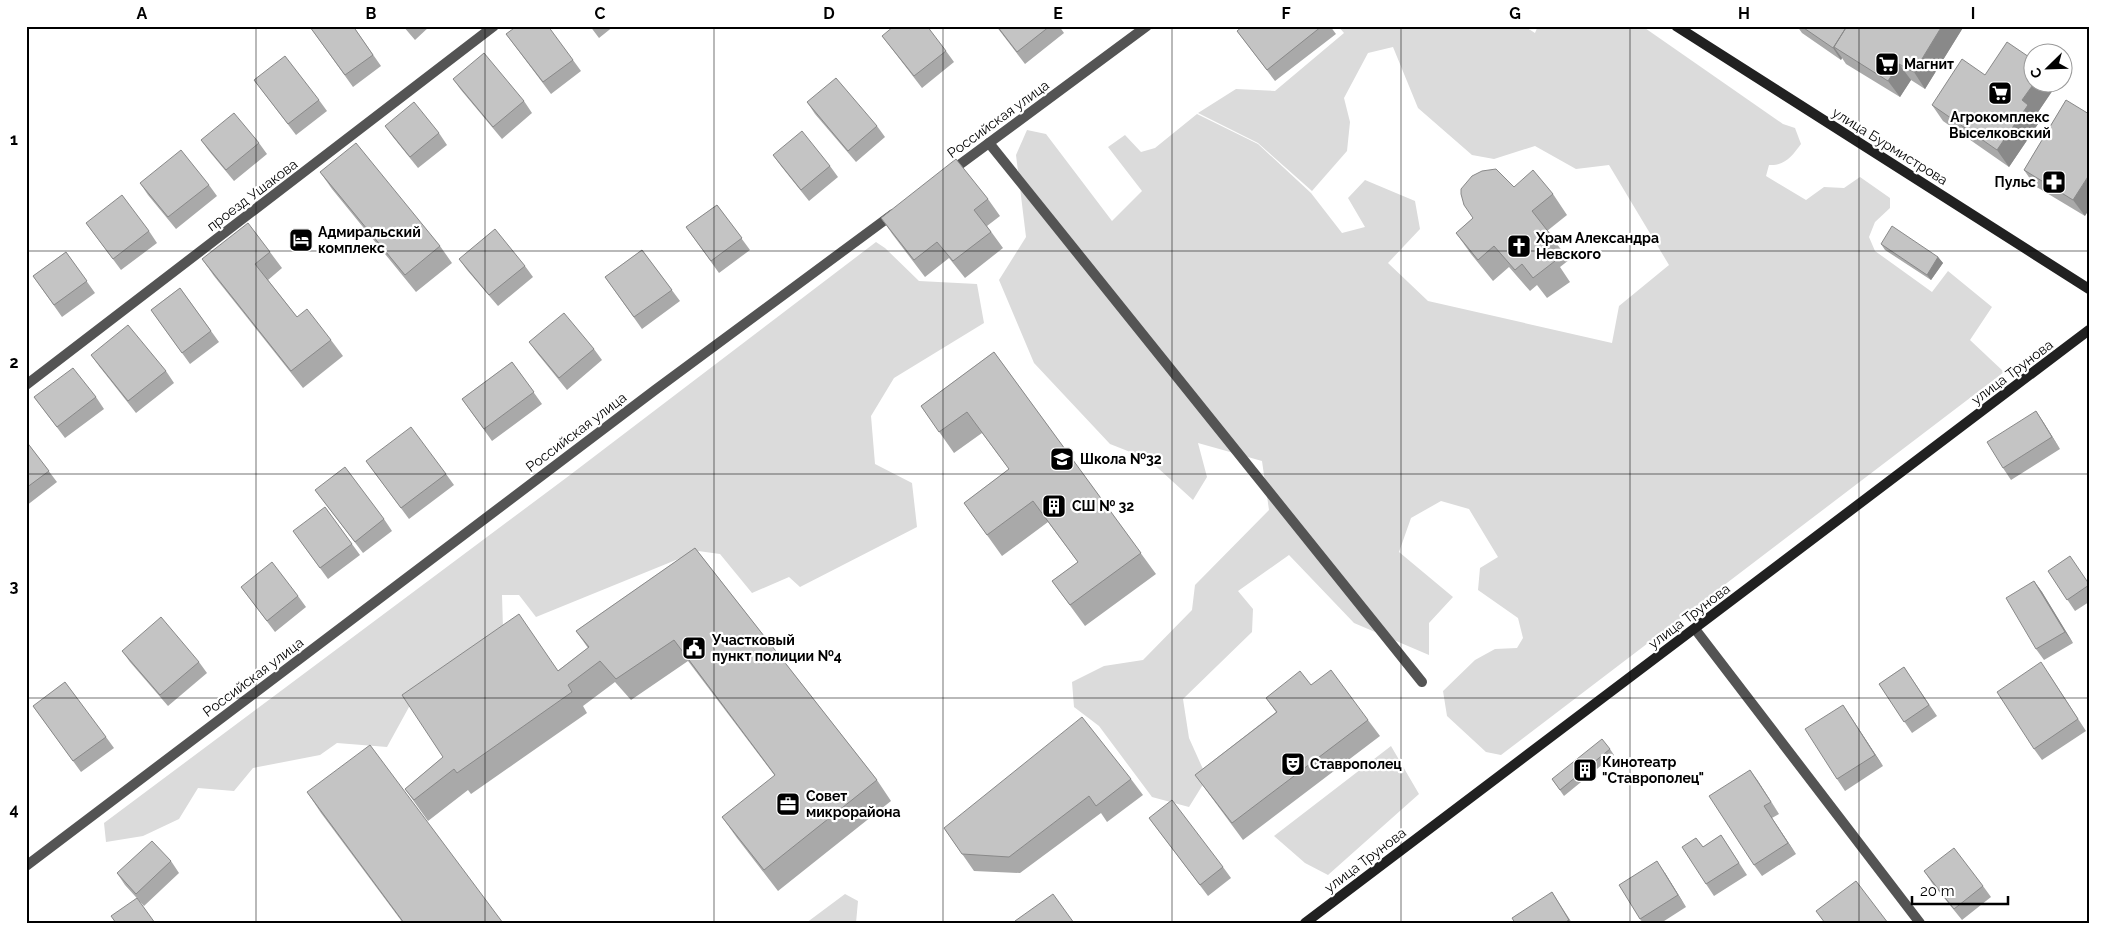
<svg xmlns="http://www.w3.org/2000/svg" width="2115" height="949" font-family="Raleway,sans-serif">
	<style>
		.green { fill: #dbdbdb }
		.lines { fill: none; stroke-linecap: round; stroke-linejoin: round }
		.lane { stroke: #545454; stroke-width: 10 }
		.street { stroke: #545454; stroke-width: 10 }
		.secondary { stroke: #212121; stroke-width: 10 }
		.wall { fill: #a9a9a9 }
		.shaded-wall { fill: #898989 }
		.building { fill: #c4c4c4; stroke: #898989 }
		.grid { fill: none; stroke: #000; stroke-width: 1; stroke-opacity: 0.55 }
		.labels { text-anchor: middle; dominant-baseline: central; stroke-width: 4.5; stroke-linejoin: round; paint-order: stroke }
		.poi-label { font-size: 14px; font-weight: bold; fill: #000; stroke: #fff; text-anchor: start }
		.street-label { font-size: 14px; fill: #000; stroke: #fff }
		.neatline { fill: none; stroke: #000; stroke-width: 2 }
		.grid-label { font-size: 16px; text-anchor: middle; font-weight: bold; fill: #000 }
	</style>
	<rect width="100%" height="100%" fill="#fff"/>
	<!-- green -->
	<path class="green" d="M1338 26H1524L1535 33 1538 26H1642L1783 124 1795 128 1801 144C1792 156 1785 166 1769 165L1766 176 1806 200 1824 187 1844 188 1860 177 1890 198V208L1875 222 1869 237 1875 251 1932 292 1948 271 1992 307 1970 340 2004 372 1501 755 1486 752 1447 716 1443 691 1475 660 1495 649 1517 648 1523 638 1518 618 1478 590 1480 568 1498 557 1469 509 1441 501 1411 518 1399 552 1453 597 1429 623V655L1354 623 1289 555 1238 591 1253 609 1252 632 1183 699 1189 738 1207 778 1189 807 1152 797 1099 726 1074 707 1072 682 1104 666 1143 660 1192 610 1195 585 1269 510 1262 461 1198 443 1207 477 1193 500 1148 459 1110 444 1034 363 999 280 1026 237 1016 155 1027 130 1046 134 1112 221 1142 191 1108 147 1125 135 1141 152 1155 148 1197 114 1258 144 1311 193 1342 233 1365 227 1348 198 1365 180 1415 201 1420 229 1388 263 1428 301 1612 343 1619 306 1669 265 1609 165 1576 169 1535 146 1494 159 1472 155 1418 108 1393 47 1368 53 1344 98 1350 122 1347 151 1312 191 1258 143 1198 113 1236 89 1275 91 1344 33Z
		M876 242 885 248 919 281 977 284 984 323 894 378 871 416 875 464 912 483 917 527 800 587 789 577 752 593 720 554 698 551 536 617 519 595H502L503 629 409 707 387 747 337 743 320 755 253 768 234 791 198 788 179 819 143 836 106 842 104 823 566 478Z
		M1391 746 1419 794 1328 875 1305 863 1274 836Z
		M845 894 858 901 856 923H806Z"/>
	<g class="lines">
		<!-- lane -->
		<path class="lane" d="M989 143 1422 682
			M1695 629 1920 923"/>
		<!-- street -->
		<path class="street" d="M951 171 1147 26
			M26 385 494 26
			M26 866 655 390 893 214"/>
		<!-- secondary -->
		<path class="secondary" d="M1676 26 2089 289
			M1305 923 2089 330"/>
	</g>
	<!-- wall -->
	<path class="wall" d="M353 26 381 66 353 87 310 27Z
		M403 26H430L415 40Z
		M590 26H614L599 38Z
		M996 26H1059L1064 33 1025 64Z
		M1243 26H1330L1336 34 1275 81 1237 31Z
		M1797 26H1964L1925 89 1911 80 1900 97 1846 64 1842 58 1841 60 1802 33Z
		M506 34 573 60 581 71 551 94Z
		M882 36 946 51 954 62 922 88Z
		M1985 75 2032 82H2056L2057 84 2036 115 2040 121 2009 167 1943 121 1932 105Z
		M453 79 524 101 532 113 502 139 461 90Z
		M254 80 319 100 327 111 296 135Z
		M2066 100 2085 216 2035 186 2024 170Z
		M807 102 877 126 885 137 856 162 815 114Z
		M385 126 439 133 447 145 418 168 393 137Z
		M201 140 259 143 267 154 234 181 209 151Z
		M773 155 830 166 838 177 809 201 781 166Z
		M320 172 440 246 452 263 416 292 332 189Z
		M140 183 209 185 217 196 176 229 148 195Z
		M1514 187 1553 194 1567 215 1547 231 1569 260 1560 267 1570 282 1547 298 1537 285 1530 291 1509 267 1493 281 1471 254 1456 233 1473 218Z
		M988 199 1000 216 987 226 1003 248 965 278 949 258 925 277 893 235 881 218Z
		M717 205 750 250 719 273 686 227Z
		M86 223 149 231 157 243 121 270Z
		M1881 244 1938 257 1943 263 1931 280 1885 250Z
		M642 250 680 301 642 329 605 277Z
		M66 252 95 293 62 317 33 276Z
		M270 252 282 268 268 280 297 317 331 340 343 356 303 388 214 276 202 259Z
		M459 259 525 266 533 277 498 306 467 270Z
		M180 288 219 342 190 364 151 310Z
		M529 342 594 349 602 360 567 390 537 353Z
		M994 352 1156 574 1085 626 1052 581 1078 562 1048 522 1002 556 964 503 1009 469 982 433 954 453 921 406Z
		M91 355 166 371 174 383 136 413 99 366Z
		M512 362 542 404 492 441 462 399Z
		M34 397H96L104 409 65 438Z
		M2036 411 2060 449 2011 480 2003 468Z
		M26 441 57 482 26 506Z
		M366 461 446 474 454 485 409 519Z
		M315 490 384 519 392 531 363 553Z
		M301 542 352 544 360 555 328 579Z
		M695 548 877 780 891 801 778 891 737 838 722 817 775 776 688 661 631 700 615 682 583 706 587 713 471 794 468 790 428 821 405 789 443 757 588 648 576 631Z
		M2048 571 2089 583V602L2075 611Z
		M2034 581 2042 592 2073 643 2044 660 2036 649Z
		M241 587 298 596 306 607 275 632Z
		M122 651 199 662 207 673 168 706 130 662Z
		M1904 667 1937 716 1912 733 1879 684Z
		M2049 674 2086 731 2042 760 2034 749Z
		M1266 698 1368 720 1380 736 1243 840 1195 775 1276 712Z
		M1843 705 1883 766 1845 791 1837 779Z
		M33 706 106 737 114 748 81 772Z
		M1610 749 1614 755 1564 796 1552 779Z
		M1750 770 1779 814 1772 818 1796 854 1762 876 1754 865Z
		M1131 779 1143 795 1107 822 1101 813 1020 873 974 871 944 828Z
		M307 792 503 923H403L321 813Z
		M1149 818 1223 867 1231 878 1208 896Z
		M1721 835 1747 875 1714 896 1706 884 1703 847Z
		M171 861 179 873 144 906 125 885 117 873Z
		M1924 871 1983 886 1991 897 1962 920 1932 883Z
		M1665 873 1686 907 1661 923H1643L1640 919Z
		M1552 892 1572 923H1515Z"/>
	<!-- shaded-wall -->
	<path class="shaded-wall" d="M1942 26H1964L1925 89 1914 72Z
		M1834 47 1842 58 1841 60 1833 48Z
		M1899 64 1911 80 1900 97 1888 81Z
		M2035 82H2056L2057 84 2036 115 2040 121 2009 167 1997 150 2022 100Z
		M2089 175V210L2085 216 2073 200Z
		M1938 257 1943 263 1931 280 1927 275Z
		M2036 411 2044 423 2060 449 2052 437Z
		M2034 581 2042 592 2073 643 2065 632Z
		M1843 705 1851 717 1883 766 1875 755Z
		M1750 770 1758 781 1779 814 1771 802Z
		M1764 806 1796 854 1788 843Z
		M1657 861 1665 873 1686 907 1678 895Z"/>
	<!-- building -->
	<path class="building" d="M312 26H353L373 55 345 75 310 27Z
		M517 26H548L573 60 543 82 506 34Z
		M894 26H927L946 51 914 76 882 36Z
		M997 26H1050L1017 52Z
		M1243 26H1322L1267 70 1237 31Z
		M1801 26H1847L1833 48Z
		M1847 26H1942L1914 72 1899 64 1888 81 1834 47Z
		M2007 42 2032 59V82H2035L2022 100 2028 105 1997 150 1932 105 1962 59 1985 75Z
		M484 53 524 101 493 127 453 79Z
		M285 56 319 100 288 124 254 80Z
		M836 78 877 126 848 151 807 102Z
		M2066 100 2089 114V175L2073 200 2024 170Z
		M414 102 439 133 410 157 385 126Z
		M234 113 259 143 226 170 201 140Z
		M802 131 830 166 801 190 773 155Z
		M356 143 440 246 405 275 320 172Z
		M181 150 209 185 168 217 140 183Z
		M956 159 988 199 974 210 991 232 953 261 937 242 914 260 881 218Z
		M1496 169 1514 187 1533 170 1553 194 1532 211 1554 239 1544 247 1555 261 1533 278 1522 264 1515 270 1494 246 1478 260 1456 233 1473 218 1464 205 1461 194V189L1472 176 1482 171Z
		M122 195 149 231 113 259 86 223Z
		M717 205 742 238 711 261 686 227Z
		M248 223 270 252 255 264 297 317 307 309 331 340 291 371 202 259Z
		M1892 226 1938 257 1927 275 1881 244Z
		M495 229 525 266 489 295 459 259Z
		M642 250 672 290 634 317 605 277Z
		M66 252 87 281 54 305 33 276Z
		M180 288 211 331 182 353 151 310Z
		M564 313 594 349 559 378 529 342Z
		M128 325 166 371 128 401 91 355Z
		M994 352 1141 553 1070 605 1052 581 1078 562 1033 501 987 535 964 503 1009 469 967 412 939 432 921 406Z
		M512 362 534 392 484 429 462 399Z
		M73 368 96 397 57 427 34 397Z
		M2036 411 2052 437 2003 468 1987 442Z
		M411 427 446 474 401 508 366 461Z
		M26 441 49 471 26 488Z
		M345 467 384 519 355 542 315 490Z
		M325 507 352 544 320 568 293 531Z
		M695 548 877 780 764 870 722 817 775 775 674 640 616 679 600 661 568 685 572 692 457 773 454 769 414 800 405 789 443 757 402 695 519 614 558 671 589 647 576 631Z
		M2070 556 2089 584V585L2067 600 2048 571Z
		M272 562 298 596 267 621 241 587Z
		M2034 581 2065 632 2036 649 2006 598Z
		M161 617 199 662 160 695 122 651Z
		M2041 662 2078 719 2034 749 1997 692Z
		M1904 667 1929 705 1904 722 1879 684Z
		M1331 670 1368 720 1232 823 1195 775 1277 712 1266 698 1300 671 1311 685Z
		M65 682 106 737 73 761 33 706Z
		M1843 705 1875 755 1837 779 1805 729Z
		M1082 717 1131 779 1096 806 1089 796 1009 857 962 854 944 828Z
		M1602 739 1610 749 1560 790 1552 779Z
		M370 745 503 923H404L307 792Z
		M1750 770 1771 802 1764 806 1788 843 1754 865 1709 796Z
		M1172 800 1223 867 1200 885 1149 818Z
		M1721 835 1739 863 1706 884 1682 847 1696 838 1703 847Z
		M152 841 171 861 136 894 117 873Z
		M1954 848 1983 886 1954 909 1924 871Z
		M1657 861 1678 895 1640 919 1619 885Z
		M1856 881 1888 923H1825L1816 911Z
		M1552 892 1569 920 1564 923H1515L1512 918Z
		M1053 894 1074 923H1017L1015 921Z
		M137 898 155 923H116L111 916Z"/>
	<!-- grid -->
	<path class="grid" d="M256 26V923M485 26V923M714 26V923M943 26V923M1172 26V923M1401 26V923M1630 26V923M1859 26V923M26 251H2089M26 474H2089M26 698H2089"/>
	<!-- icons -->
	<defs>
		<g id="supermarket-square" transform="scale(1.25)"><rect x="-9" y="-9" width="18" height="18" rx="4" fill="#000" stroke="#fff"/><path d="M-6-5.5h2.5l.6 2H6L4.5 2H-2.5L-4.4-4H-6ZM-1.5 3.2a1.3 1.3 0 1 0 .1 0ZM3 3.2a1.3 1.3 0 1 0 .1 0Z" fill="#fff"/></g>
		<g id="pharmacy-square" transform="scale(1.25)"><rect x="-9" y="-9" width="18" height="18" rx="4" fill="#000" stroke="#fff"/><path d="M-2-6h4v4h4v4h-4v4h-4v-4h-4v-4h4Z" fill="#fff"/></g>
		<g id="hotel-square" transform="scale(1.25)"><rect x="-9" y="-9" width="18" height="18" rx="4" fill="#000" stroke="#fff"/><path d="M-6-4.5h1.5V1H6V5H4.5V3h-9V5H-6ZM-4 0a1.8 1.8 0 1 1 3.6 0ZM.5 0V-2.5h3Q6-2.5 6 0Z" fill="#fff"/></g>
		<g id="church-square" transform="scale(1.25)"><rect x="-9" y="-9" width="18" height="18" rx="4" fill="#000" stroke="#fff"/><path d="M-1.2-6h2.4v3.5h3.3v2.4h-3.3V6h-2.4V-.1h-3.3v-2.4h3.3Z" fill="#fff"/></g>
		<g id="school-square" transform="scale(1.25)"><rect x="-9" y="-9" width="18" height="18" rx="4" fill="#000" stroke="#fff"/><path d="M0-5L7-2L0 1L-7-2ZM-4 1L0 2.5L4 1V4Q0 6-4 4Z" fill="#fff"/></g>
		<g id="building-square" transform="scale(1.25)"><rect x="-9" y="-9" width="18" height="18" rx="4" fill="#000" stroke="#fff"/><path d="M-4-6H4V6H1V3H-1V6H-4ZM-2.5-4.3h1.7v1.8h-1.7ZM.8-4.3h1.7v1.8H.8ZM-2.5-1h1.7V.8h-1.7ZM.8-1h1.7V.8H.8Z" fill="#fff"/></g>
		<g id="civic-square" transform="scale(1.25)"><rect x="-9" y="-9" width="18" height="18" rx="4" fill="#000" stroke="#fff"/><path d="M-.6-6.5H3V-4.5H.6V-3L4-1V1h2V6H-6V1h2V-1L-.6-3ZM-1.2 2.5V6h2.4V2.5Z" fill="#fff"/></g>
		<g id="theatre-square" transform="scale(1.25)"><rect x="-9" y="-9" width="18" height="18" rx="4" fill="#000" stroke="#fff"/><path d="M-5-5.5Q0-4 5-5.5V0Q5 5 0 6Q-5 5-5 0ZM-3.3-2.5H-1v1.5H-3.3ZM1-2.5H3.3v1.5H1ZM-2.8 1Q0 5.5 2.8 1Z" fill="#fff"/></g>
		<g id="office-square" transform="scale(1.25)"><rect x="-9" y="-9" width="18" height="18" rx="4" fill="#000" stroke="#fff"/><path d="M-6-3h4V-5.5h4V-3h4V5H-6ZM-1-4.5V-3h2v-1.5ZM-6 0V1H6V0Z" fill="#fff"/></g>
	</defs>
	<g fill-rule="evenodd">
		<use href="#supermarket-square" x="1887" y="64"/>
		<use href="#supermarket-square" x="2000" y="93"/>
		<use href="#pharmacy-square" x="2054" y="182"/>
		<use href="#hotel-square" x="301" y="240"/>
		<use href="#church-square" x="1519" y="246"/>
		<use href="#school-square" x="1062" y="459"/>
		<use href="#building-square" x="1054" y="506"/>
		<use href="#civic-square" x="694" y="648"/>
		<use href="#theatre-square" x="1293" y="764"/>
		<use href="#building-square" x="1585" y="770"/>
		<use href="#office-square" x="788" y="804"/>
	</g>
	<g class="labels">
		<!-- poi labels -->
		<g class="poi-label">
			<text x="1904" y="64">Магнит</text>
			<text x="2000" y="117" text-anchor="middle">Агрокомплекс<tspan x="2000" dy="16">Выселковский</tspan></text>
			<text x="2036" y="182" text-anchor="end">Пульс</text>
			<text x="318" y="232">Адмиральский<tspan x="318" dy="16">комплекс</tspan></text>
			<text x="1536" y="238">Храм Александра<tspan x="1536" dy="16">Невского</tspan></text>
			<text x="1080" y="459">Школа №32</text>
			<text x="1072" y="506">СШ № 32</text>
			<text x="712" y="640">Участковый<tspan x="712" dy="16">пункт полиции №4</tspan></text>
			<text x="1602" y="762">Кинотеатр<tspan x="1602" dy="16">"Ставрополец"</tspan></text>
			<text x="1310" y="764">Ставрополец</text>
			<text x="806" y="796">Совет<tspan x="806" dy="16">микрорайона</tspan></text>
		</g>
		<!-- street labels -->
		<g class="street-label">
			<text transform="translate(998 119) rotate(-36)">Российская улица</text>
			<text transform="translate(1890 146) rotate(32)">улица Бурмистрова</text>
			<text transform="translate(252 195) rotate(-37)">проезд Ушакова</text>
			<text transform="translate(2012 372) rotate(-37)">улица Трунова</text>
			<text transform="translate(576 432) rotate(-37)">Российская улица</text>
			<text transform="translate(1689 616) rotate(-37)">улица Трунова</text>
			<text transform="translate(253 677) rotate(-37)">Российская улица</text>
			<text transform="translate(1365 860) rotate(-37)">улица Трунова</text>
		</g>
	</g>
	<!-- border -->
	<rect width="2115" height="949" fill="none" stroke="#ffffff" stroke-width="55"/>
	<!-- north arrow -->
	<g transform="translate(2048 68) rotate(247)"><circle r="24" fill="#ffffff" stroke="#999999"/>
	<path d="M0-4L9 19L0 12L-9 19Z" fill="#000000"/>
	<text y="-8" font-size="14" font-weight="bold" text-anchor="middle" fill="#000000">С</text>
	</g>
	<!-- scale -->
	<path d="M1912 896v8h96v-8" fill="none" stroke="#000000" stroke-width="2.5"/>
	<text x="1920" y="896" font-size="15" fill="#000000" stroke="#ffffff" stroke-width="4" paint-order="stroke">20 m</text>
	<rect x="28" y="28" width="2060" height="894" class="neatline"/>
	<g class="grid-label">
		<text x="142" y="19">A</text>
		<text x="371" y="19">B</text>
		<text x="600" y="19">C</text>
		<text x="829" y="19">D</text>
		<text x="1058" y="19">E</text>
		<text x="1286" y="19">F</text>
		<text x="1515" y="19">G</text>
		<text x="1744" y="19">H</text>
		<text x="1973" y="19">I</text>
		<text x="14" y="145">1</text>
		<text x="14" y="368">2</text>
		<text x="14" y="592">3</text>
		<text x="14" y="815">4</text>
	</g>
</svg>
